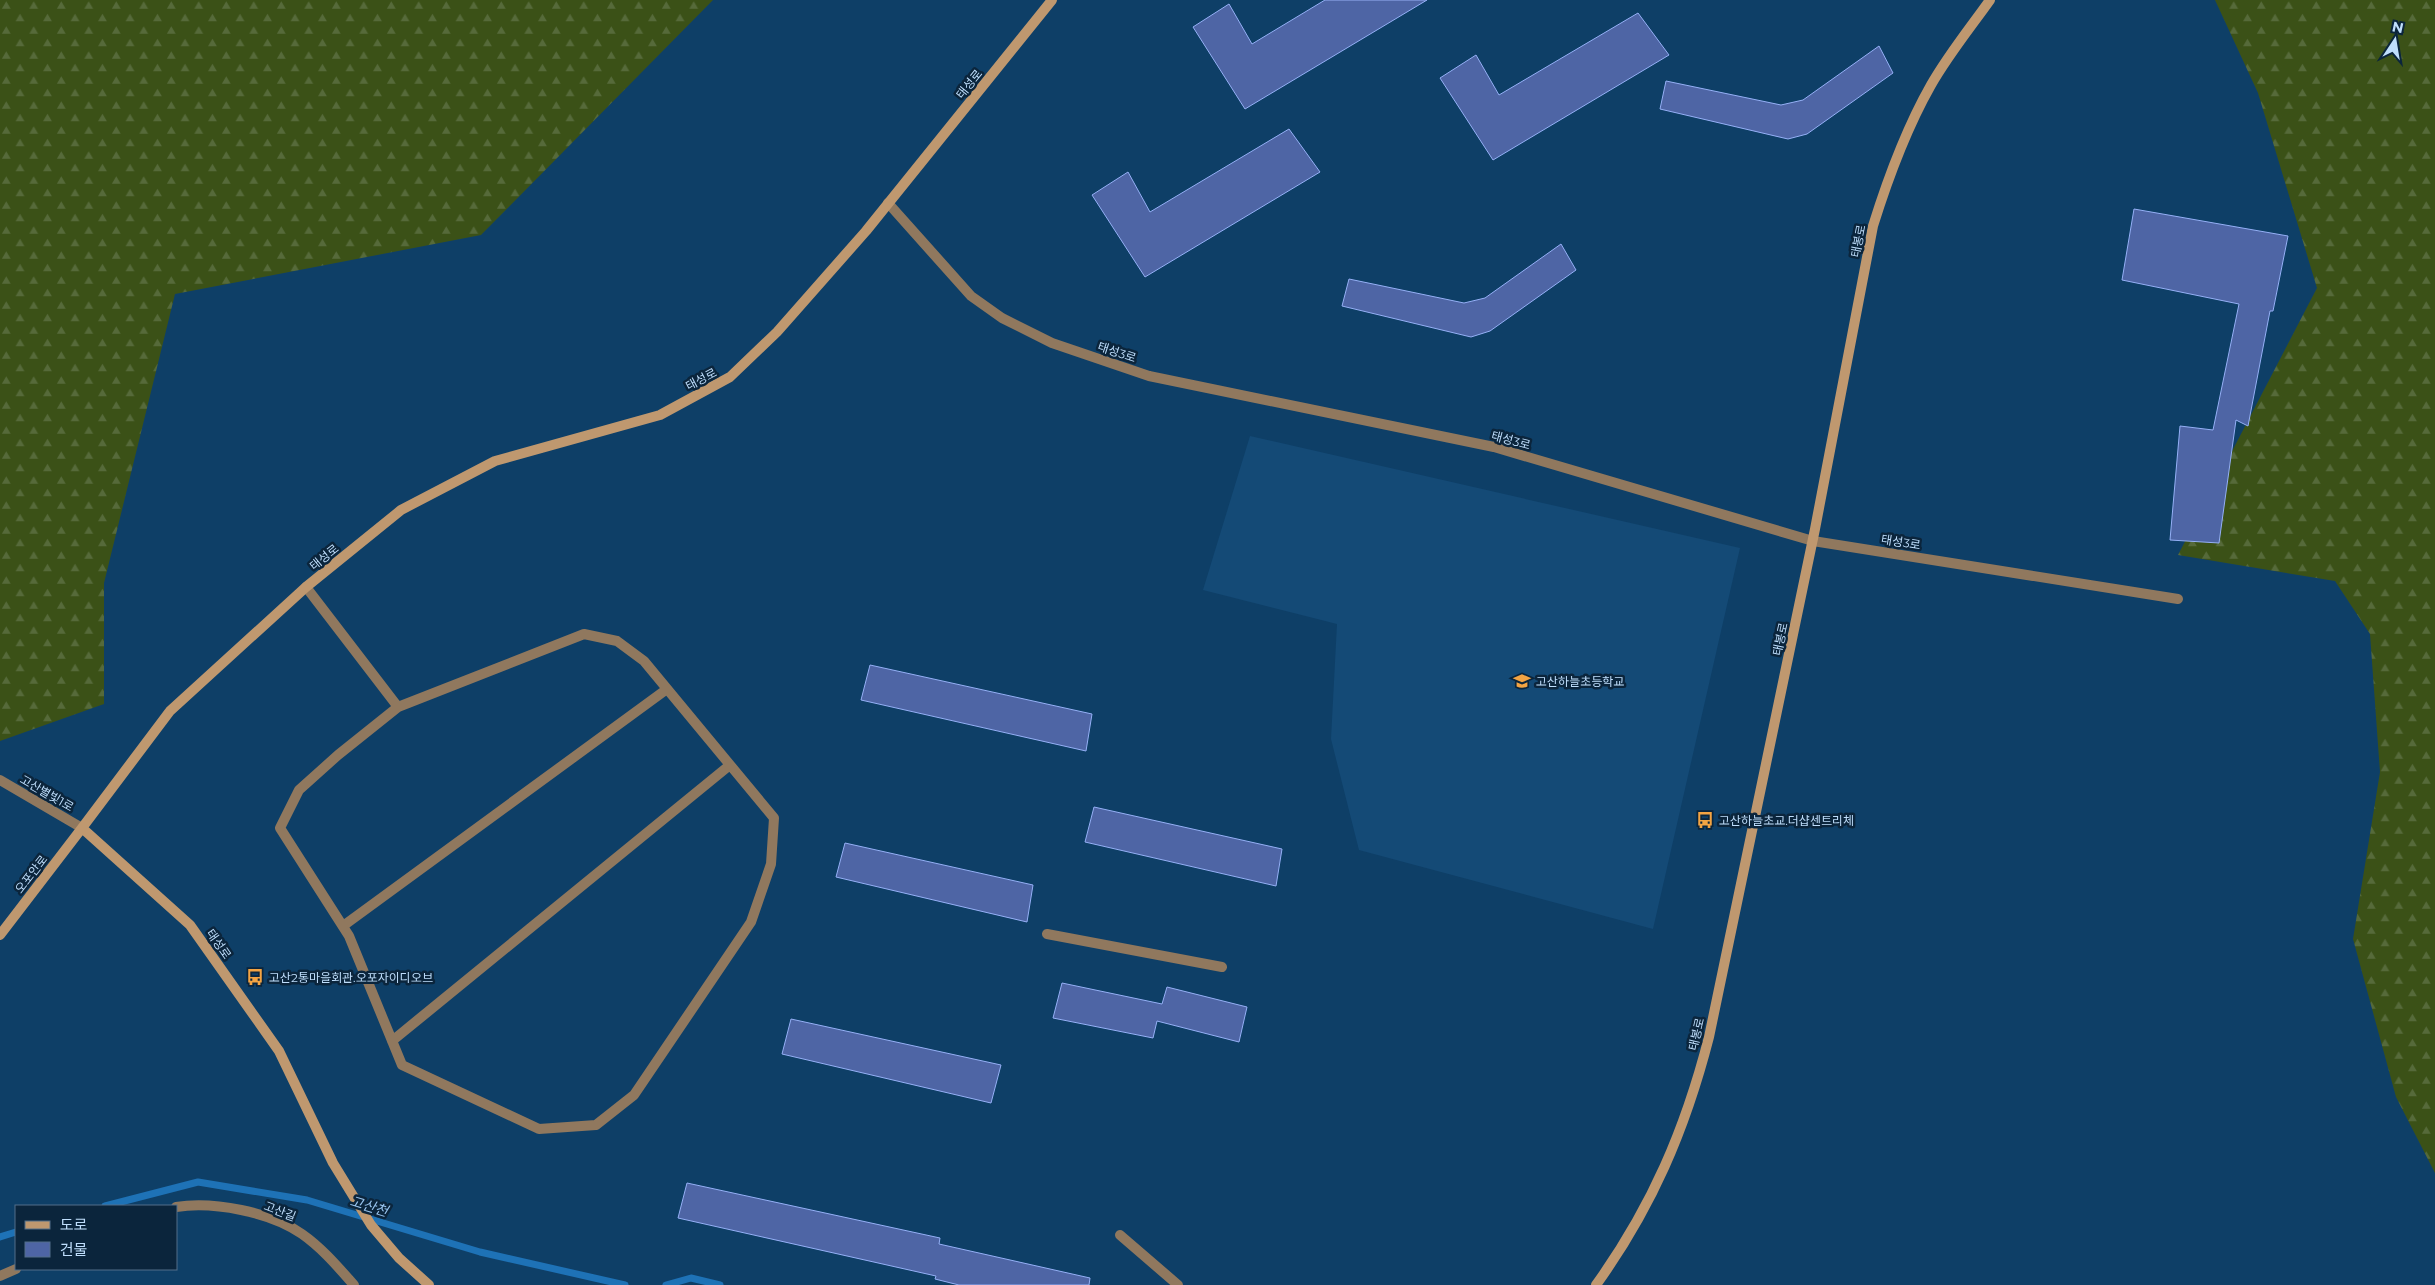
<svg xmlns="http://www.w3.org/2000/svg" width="2435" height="1285" font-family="Montserrat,'Noto Sans KR',sans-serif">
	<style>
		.built { fill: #144a76 }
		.forest { fill: url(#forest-firs) }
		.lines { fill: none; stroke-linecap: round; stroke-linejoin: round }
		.stream { stroke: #1e72b6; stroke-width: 7 }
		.building { fill: #4e65a5; stroke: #95b0f6 }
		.street { stroke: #90785e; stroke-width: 10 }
		.secondary { stroke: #bf986f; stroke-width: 10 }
		.labels { text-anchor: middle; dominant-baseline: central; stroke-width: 5; stroke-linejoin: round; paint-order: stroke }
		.street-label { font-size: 12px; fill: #bfdefc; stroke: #0b253c }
		.poi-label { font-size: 12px; fill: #bfdefc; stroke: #0b253c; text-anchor: start }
		.water-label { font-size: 14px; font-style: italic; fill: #99c5f0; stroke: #0b253c }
	</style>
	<defs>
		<pattern id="forest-firs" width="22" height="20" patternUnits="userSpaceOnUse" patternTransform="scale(1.25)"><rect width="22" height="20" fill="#3b5117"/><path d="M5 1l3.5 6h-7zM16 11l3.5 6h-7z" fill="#566a3a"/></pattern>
	</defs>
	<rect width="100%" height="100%" fill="#0e3f67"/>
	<!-- built -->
	<path class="built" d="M1250 436 1740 548 1653 929 1359 850 1331 739 1337 624 1203 590Z"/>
	<!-- forest -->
	<path class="forest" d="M0 0H713L481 235 175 294 104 583V704L0 741Z
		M2215 0H2435V1173L2396 1097 2353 939 2380 772 2370 634 2335 581 2178 555 2317 288 2258 93Z"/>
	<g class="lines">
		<!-- stream -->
		<path class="stream" d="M105 1206 198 1182 307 1200 480 1252 625 1285
			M0 1237 16 1232
			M666 1285 691 1278 720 1285"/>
	</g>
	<!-- building -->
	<path class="building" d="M1325 0H1427L1245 109 1193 27 1229 4 1252 44Z
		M1638 13 1669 55 1493 160 1440 78 1476 55 1499 95Z
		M1879 46 1893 73 1807 134 1788 139 1660 109 1666 81 1781 105 1803 100Z
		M1289 129 1320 172 1145 277 1092 195 1128 172 1150 212Z
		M2134 209 2288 236 2273 311H2270L2248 426 2236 420 2219 543 2170 540 2180 426 2213 430 2239 304 2122 280Z
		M1561 244 1576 270 1490 331 1471 337 1342 306 1349 279 1464 303 1485 298Z
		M870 665 1092 714 1086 751 861 700Z
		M1094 807 1282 849 1276 886 1085 842Z
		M845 843 1033 885 1027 922 836 877Z
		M1062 983 1162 1004 1167 987 1247 1007 1239 1042 1157 1021 1153 1038 1053 1018Z
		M791 1019 1001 1065 991 1103 782 1054Z
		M687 1183 940 1238 939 1244 1090 1278 1089 1285H959L935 1279 936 1276 678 1218Z"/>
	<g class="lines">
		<!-- street -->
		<path class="street" d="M888 203 971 296 1002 318 1052 343 1149 376 1494 447 1813 541 2178 599
			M306 587 398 707
			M584 634 617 641 644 661 774 818 771 864 751 922 634 1095 596 1125 539 1129 402 1065 349 936 280 828 299 790 338 755 398 707Z
			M0 780 82 828
			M343 926 667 689
			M1047 934 1222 967
			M392 1041 730 765
			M176 1207C213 1201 271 1212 302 1234 322 1248 338 1267 354 1285
			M1120 1235 1178 1285
			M0 1276 16 1269"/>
		<!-- secondary -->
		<path class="secondary" d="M0 935 82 828
			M429 1285 399 1258 371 1225 333 1163 279 1051 190 925 82 828 170 711 306 587 401 510 495 461 660 415 730 377 777 332 866 231 1052 0
			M1596 1285C1652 1207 1685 1130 1709 1037L1815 529 1873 226C1888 178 1906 129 1931 85 1948 55 1970 28 1990 0"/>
	</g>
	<!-- icons -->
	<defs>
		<g id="school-bare" transform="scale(1.35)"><path d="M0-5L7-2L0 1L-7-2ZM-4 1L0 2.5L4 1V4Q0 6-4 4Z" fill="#f3a443" stroke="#0b253c" stroke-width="2.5" paint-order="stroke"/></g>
		<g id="bus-bare" transform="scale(1.35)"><path d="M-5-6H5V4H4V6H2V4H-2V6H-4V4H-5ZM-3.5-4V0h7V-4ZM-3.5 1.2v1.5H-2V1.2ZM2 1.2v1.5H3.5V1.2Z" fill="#f3a443" stroke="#0b253c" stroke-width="2.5" paint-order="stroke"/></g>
	</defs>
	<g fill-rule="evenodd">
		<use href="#school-bare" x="1522" y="681"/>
		<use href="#bus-bare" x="1705" y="820"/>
		<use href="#bus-bare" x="255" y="977"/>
	</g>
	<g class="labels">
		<!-- street labels -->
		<g class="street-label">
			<text transform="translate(969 84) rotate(-51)">태성로</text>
			<text transform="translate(1858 241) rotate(-79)">태봉로</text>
			<text transform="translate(1117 352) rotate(18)">태성3로</text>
			<text transform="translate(701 379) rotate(-28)">태성로</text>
			<text transform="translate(1511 440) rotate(15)">태성3로</text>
			<text transform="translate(1901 542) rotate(9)">태성3로</text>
			<text transform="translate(324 557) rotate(-39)">태성로</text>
			<text transform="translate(1780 639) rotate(-78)">태봉로</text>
			<text transform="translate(47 793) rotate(30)">고산별빛1로</text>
			<text transform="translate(31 874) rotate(-52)">오포안로</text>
			<text transform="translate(219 944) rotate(55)">태성로</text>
			<text transform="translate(1696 1034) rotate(-77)">태봉로</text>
			<text transform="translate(280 1211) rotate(21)">고산길</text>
		</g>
		<!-- poi labels -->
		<g class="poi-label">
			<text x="1536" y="681">고산하늘초등학교</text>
			<text x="1719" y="820">고산하늘초교.더샵센트리체</text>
			<text x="269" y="977">고산2통마을회관.오포자이디오브</text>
		</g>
		<!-- water labels -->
		<g class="water-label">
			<text transform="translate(369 1206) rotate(17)">고산천</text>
		</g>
	</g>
	<!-- legend -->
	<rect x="15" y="1205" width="162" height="65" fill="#0b253c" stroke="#536f89"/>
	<rect x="25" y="1221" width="25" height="8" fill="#bf986f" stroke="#536f89"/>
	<text x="60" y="1230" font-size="15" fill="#bfdefc">도로</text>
	<rect x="25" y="1242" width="25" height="15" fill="#4e65a5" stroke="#536f89"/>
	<text x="60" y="1255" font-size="15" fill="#bfdefc">건물</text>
	<!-- north arrow -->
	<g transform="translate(2395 40) rotate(12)" stroke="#0b253c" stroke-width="4" paint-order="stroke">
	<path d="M0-4L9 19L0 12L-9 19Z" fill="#bfdefc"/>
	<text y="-8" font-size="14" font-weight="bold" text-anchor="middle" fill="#bfdefc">N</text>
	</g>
</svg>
